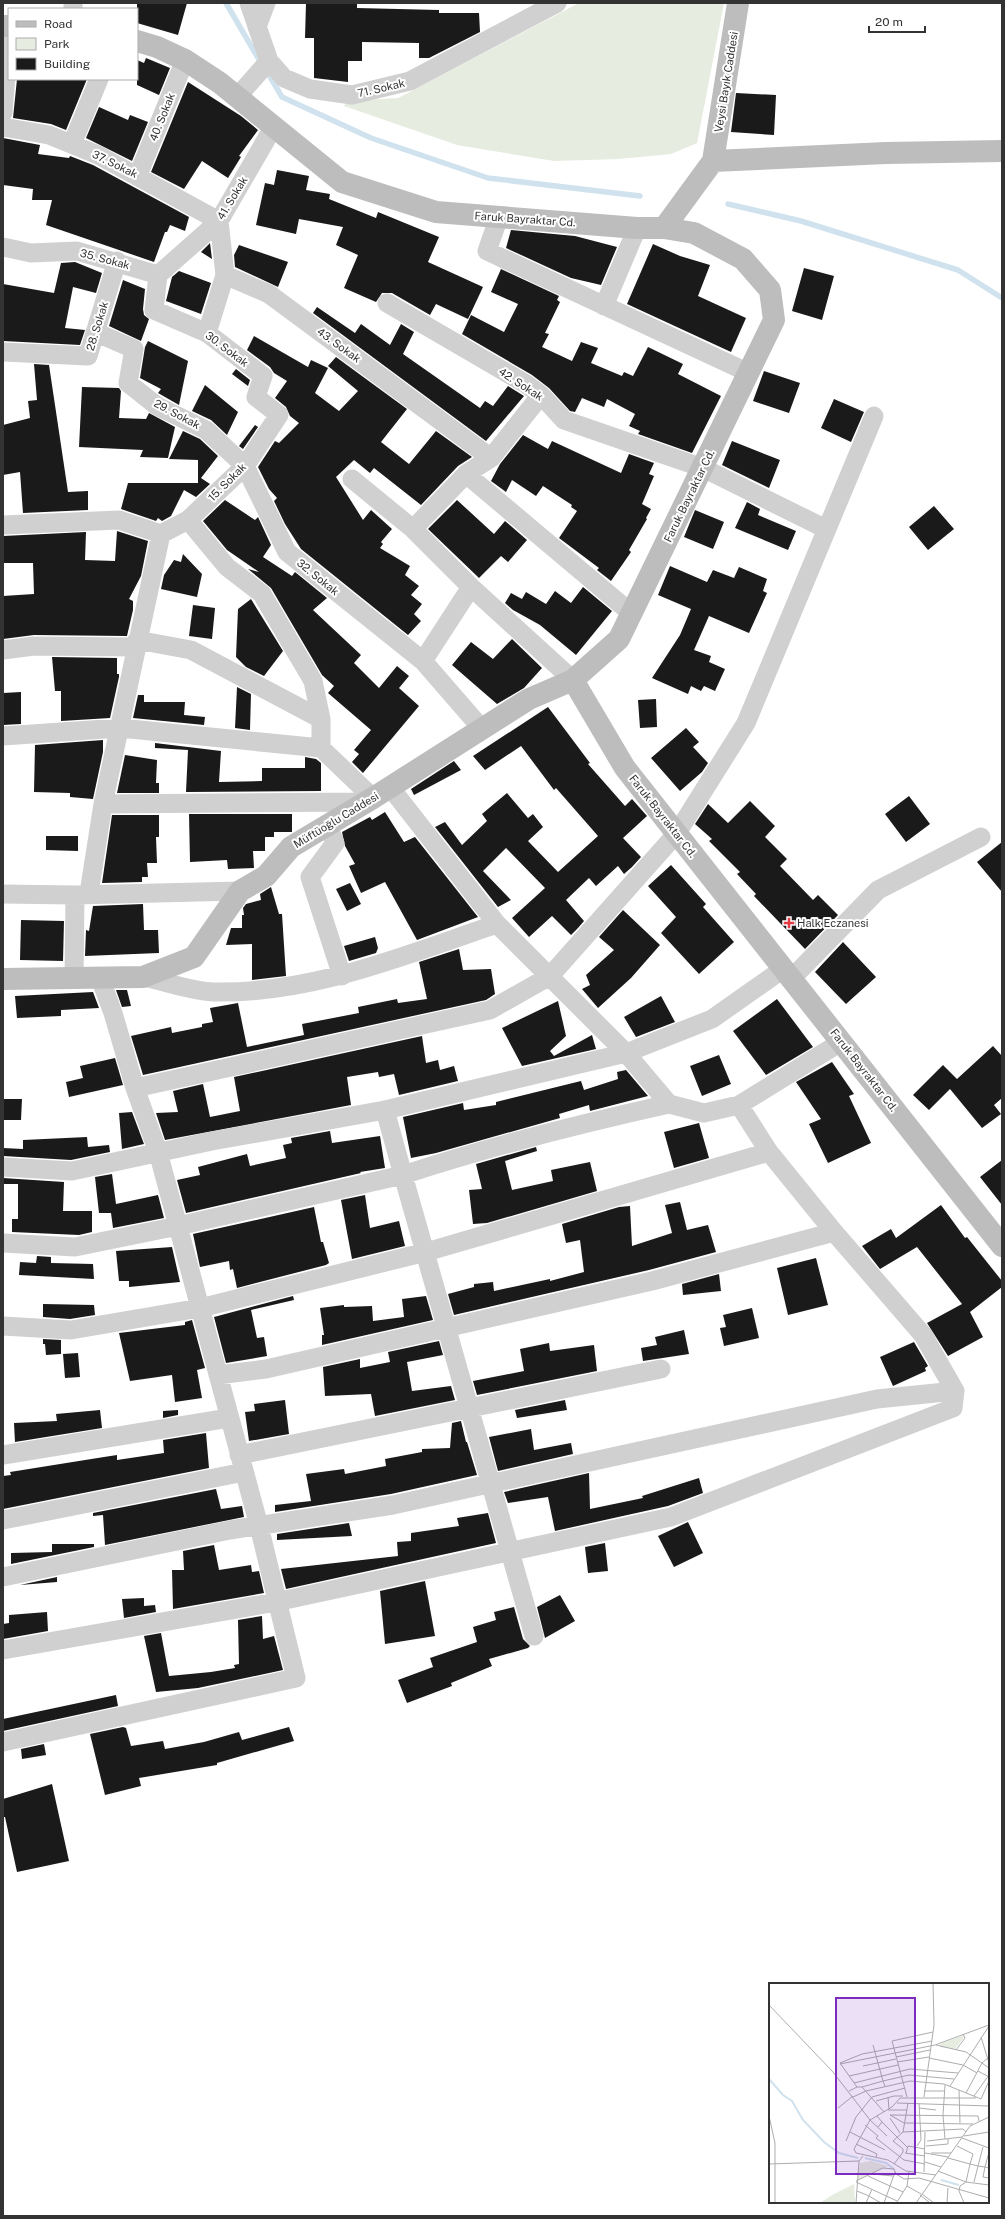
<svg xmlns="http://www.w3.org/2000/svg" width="1005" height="2219" font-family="'Public Sans',sans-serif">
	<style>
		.green { fill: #e6ecdf }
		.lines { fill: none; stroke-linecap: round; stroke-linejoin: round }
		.stream { stroke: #cfe2ee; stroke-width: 5.5 }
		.building { fill: #1a1a1a }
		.street { stroke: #d0d0d0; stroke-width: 19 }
		.secondary { stroke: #bdbdbd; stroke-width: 22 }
		.poi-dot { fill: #e63946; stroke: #fff; stroke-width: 1.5 }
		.labels { text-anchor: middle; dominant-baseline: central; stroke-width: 4; stroke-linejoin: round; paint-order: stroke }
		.street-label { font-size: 11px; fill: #333; stroke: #fff }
		.poi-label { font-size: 11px; fill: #333; stroke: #fff; text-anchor: start }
		.inset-river { fill: none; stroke: #cfe2ee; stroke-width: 2 }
		.inset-road { fill: none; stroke: #adadad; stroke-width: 1 }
		.view { fill: #7b2cbf; fill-opacity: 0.15; stroke: #7b2cbf; stroke-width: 2 }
		.inset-edge { fill: none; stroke: #333; stroke-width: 2 }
	</style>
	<rect width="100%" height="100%" fill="#fff"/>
	<!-- green -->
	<path class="green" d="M579 3H724L697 143 671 154 619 159 554 161 457 145 344 106 347 101 398 98 406 94Z"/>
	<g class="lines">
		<!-- stream -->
		<path class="stream" d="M226 3 261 63
			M266 70 282 97 371 138 488 178 640 196
			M728 204 801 221 958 270 1002 298"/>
	</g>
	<!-- building -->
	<path class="building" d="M137 3H187L178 35 137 23Z
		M306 3 357 4V8L439 10V13H479L480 32 429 58H419V43L362 42V61H348V82L314 78V38H305Z
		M146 58 170 68 159 95 137 85V60L144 63Z
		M17 79H87L66 130 51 124 13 118Z
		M188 82 241 116 258 130 239 156 241 157 228 178 202 161 184 189 151 172Z
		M736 93 776 95 774 135 731 132Z
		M99 107 128 120 130 115 148 122 132 161 86 138Z
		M3 138 40 145 38 154 69 158 70 156 93 165 189 217 185 231 170 225 167 232H165L154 262 46 225 52 200H32L33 189 3 185Z
		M277 170 309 176 306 190 330 194 329 199 376 218 378 212 439 237 428 262 483 287 468 319 436 304 430 315 392 293H382L376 302 344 288 358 255 336 245 343 227 299 219 296 234 256 225 265 183 274 185Z
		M511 230 575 236 617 247 601 285 571 278 506 248Z
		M210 243 212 259 201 252Z
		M653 244 680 256 710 265 698 296 746 318 731 352 627 304Z
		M239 245 288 262 278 287 235 267 234 255Z
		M75 262 102 273 96 293 73 287 65 328 85 330 80 345 3 341V284L54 293 61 263Z
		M804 268 834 276 822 320 792 311Z
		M501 269 559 296 557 300 560 302 545 333 549 334 542 347 572 361 581 342 598 348 591 363 622 376 624 372 633 376 648 347 683 364 678 374 721 396 692 453 638 434 640 431 629 426 635 414 607 399 604 407 582 398 575 412 570 411 549 388 532 375 462 334 471 315 504 332 518 304 491 292Z
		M179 271 211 283 201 314 166 301 172 277Z
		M123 280 145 289 143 309 144 315 149 319 141 341 109 326Z
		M317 307 355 333 361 324 390 345 401 324 414 332 403 354 480 408 485 401 493 406 508 386 524 396 486 441 313 313Z
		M254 336 308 367 311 360 328 368 315 393 339 411 358 391 328 366 336 357 407 409 381 442 409 464 436 431 472 457 458 466 421 505 374 468 370 473 354 460 336 477 363 520 371 510 392 529 381 542 383 544 380 548 410 566 405 575 419 586 411 595 422 604 414 614 421 621 408 635 301 549 285 524 274 501 277 498 269 489 258 467 275 441 279 443 299 423 290 416 286 407 275 398 287 381 274 373 270 367 247 350Z
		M148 341 188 361 179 405 158 393 161 389 140 378 145 347Z
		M34 364 49 365 68 492 88 491V510L23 513 20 472 3 475V425L30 418 28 401 37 400Z
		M236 369 250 380 248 386 232 374Z
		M764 371 800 383 789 413 753 401Z
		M205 385 238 412 227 435 211 420 192 411Z
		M82 387 119 388 121 391 119 418 146 419 149 413 175 427 168 458 140 457 143 450 79 447Z
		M834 399 864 412 851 442 821 428Z
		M255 425 258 427 243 449 239 446Z
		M183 431 200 439 218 456 201 478 210 484 196 497 184 490 171 516 162 521 158 518 156 521 121 509 128 483H198V460L169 459Z
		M523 435 548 449 552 441 621 473 629 454 654 463 649 474 654 476 642 504 651 509 646 518 647 519 629 550 631 552 611 581 597 570 599 568 559 538 577 511 571 507 572 505 543 486 536 496 512 480 506 492 491 481 500 464Z
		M732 441 780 460 769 488 722 465Z
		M225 500 255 520 258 517 271 545 263 557 292 576 295 572 327 598 313 610 361 655 354 663 379 688 397 666 409 676 399 688 419 706 363 773 352 762 359 754 354 750 371 730 328 693 334 686 322 675 271 588 248 569 259 572 227 550 203 521Z
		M457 500 494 534 505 521 527 540 508 562 501 556 479 578 428 529Z
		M747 502 760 509 758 515 796 531 788 550 735 528Z
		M934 506 954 529 928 550 909 527Z
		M695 510 724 522 713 549 684 537Z
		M117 531 148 541 141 576 129 599 133 601V610L127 636 34 635 3 639V596L34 594 33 563H3V536L86 532 85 560 115 561Z
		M183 554 202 574 197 597 161 589 164 575 174 560 181 562Z
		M670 566 707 582 713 570 734 578 739 567 767 579 763 591 767 593 749 633 709 616 694 650 711 656 709 662 725 669 715 691 704 686 701 691 691 686 688 694 652 678 680 635 691 609 658 595Z
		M583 587 612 611 576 655 540 625 513 610 505 603 511 593 522 599 526 592 546 604 555 591 571 603Z
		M251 599 283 651 264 676 246 667 236 657 238 609Z
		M193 605 215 608 212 639 189 636Z
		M512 639 542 668 524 688 497 704 452 665 471 642 493 659Z
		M52 657 117 658V674H119V677L110 718 61 721V691H55Z
		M237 687 251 694 250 730 235 728Z
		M21 692V724L3 725V693Z
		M138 695H144V702H185L184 715 205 717 204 725 133 718Z
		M656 699 657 727 640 728 638 700Z
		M548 707 590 763 588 764 625 806 632 799 647 816 623 838 641 857 632 867 624 874 618 866 596 886 589 878 566 900 584 921 578 928 571 935 552 916 529 937 512 918 545 888 506 848 483 871 511 900 498 907 435 827 445 822 462 845 487 821 482 814 507 793 528 818 533 814 543 827 528 841 558 872 598 836 556 788 554 790 521 746 485 770 473 756Z
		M686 728 699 742 693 747 708 763 702 772 680 791 651 758Z
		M103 740V752L93 799 70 797V793L34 792 35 745Z
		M155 743 221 751 219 782 262 781V768H305V757L316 759 321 763V791L186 792 188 750 155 748Z
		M125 755 157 760 156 783H159V793H117Z
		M454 761 461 770 414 795 411 789Z
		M909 796 930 824 906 842 885 814Z
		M750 801 775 826 765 837 787 859 780 866 813 900 818 895 838 915 805 949 754 896 756 894 737 874 740 872 709 841 712 839 695 824 708 804 728 823Z
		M385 812 404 842 415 837 478 917 417 940 385 882 361 893 349 866 355 864 345 846 342 832 370 817 372 820Z
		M189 814H292V832H274V837H265V851H253L254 868 228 869 227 860 190 862Z
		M112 815H159V837H156L157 863H147L148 877H142V882L102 883Z
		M46 836H78V851L46 850Z
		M1002 842V892L977 862Z
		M671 865 706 904 703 907 734 942 699 974 661 933 676 917 648 886Z
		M350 883 361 904 347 911 336 889Z
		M271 887 279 914H282L286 976 252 980V944L226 945 231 928H242V915H244L243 908 246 904 261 900 260 894Z
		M143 904 144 930H158L159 953 85 956 86 930 89 931 93 906Z
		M623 910 660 945 631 978 598 1008 582 989 590 985 586 975 614 950 599 937Z
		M21 920 64 921 63 961 20 960Z
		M375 937 378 948 376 953 349 961 344 946Z
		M843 942 876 977 846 1004 815 972Z
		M459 949 463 970 491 969 495 994 486 1000 143 1075 131 1036 171 1027 172 1033 202 1027V1024L213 1022 210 1008 238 1003 247 1047 304 1035 302 1024 359 1013 358 1007 397 999 398 1003 427 999 419 962Z
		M116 990H127L131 1006 122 1007Z
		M93 992 99 1008 61 1010V1016L17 1018 15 996Z
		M661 996 675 1022 636 1037 624 1017Z
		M777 999 813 1047 766 1075 733 1031Z
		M558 1001 566 1036 550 1051 554 1056 592 1035 596 1049 522 1066 502 1028Z
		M422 1036 426 1063 438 1060 440 1070 454 1066 458 1081 399 1095 394 1074 379 1077 378 1072 347 1077 351 1105 165 1140 156 1113 178 1112 173 1091 203 1084 210 1117 240 1111 234 1077Z
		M993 1046 1002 1056V1098L994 1105 1001 1114 982 1128 950 1089 929 1110 913 1095 943 1065 957 1079Z
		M719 1055 731 1084 702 1096 690 1066Z
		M115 1058 123 1085 69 1097 66 1082 83 1078 80 1066Z
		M832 1062 854 1094 849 1096 871 1143 828 1163 809 1124 821 1119 796 1082Z
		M626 1070 648 1096 590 1111 589 1105 559 1114 560 1118 436 1153 411 1158 403 1117 463 1103 464 1110 496 1105V1102L581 1081 584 1090 618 1079 617 1072Z
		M3 1099H22L21 1120H3Z
		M132 1112 144 1144 122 1149 119 1113Z
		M699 1123 709 1158 674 1168 664 1132Z
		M330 1131 332 1143 380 1136 385 1168 360 1172 361 1173 186 1213 177 1180 200 1175 198 1167 247 1154 250 1166 286 1158 283 1145 292 1143 291 1138Z
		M87 1137 88 1147 109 1145 110 1152 71 1160 3 1156V1148L23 1149V1140Z
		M536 1147 537 1151 505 1161 512 1190 553 1181 551 1170 590 1162 597 1191 487 1223 473 1224 469 1190 482 1189 476 1164Z
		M1002 1160V1205L980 1177Z
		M112 1174 116 1204 158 1195 164 1218 113 1228 111 1213H99L95 1177Z
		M3 1178 64 1182 63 1211H92V1232L79 1235 12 1232V1219H18V1184H3Z
		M365 1195 370 1228 399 1221 405 1246 352 1259 341 1200Z
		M680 1202 687 1230 708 1225 716 1252 649 1270 454 1315 448 1294 474 1287V1284L493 1282 494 1291 550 1279V1281L584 1272 580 1240 566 1243 562 1224 619 1207 630 1206 632 1246 672 1233 665 1205Z
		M941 1205 965 1238 967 1237 1002 1281V1287L970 1312 983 1337 948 1356 927 1323 962 1304 917 1247 880 1269 862 1246 891 1229 896 1238Z
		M314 1207 321 1242H323L329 1263 326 1265 237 1288 233 1269 230 1270 229 1261 200 1267 193 1234Z
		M172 1247 180 1282 129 1287V1281H119L116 1251Z
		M37 1256 51 1257V1263L93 1264 94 1279 19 1275 20 1262 36 1263Z
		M816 1258 828 1305 788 1315 777 1268Z
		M719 1274 721 1291 683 1295 682 1284Z
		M293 1296 294 1300 251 1310 257 1338 264 1337 267 1356 226 1363 214 1317Z
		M426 1296 433 1320 322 1345V1335H324L320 1308 344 1305V1307L372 1306 373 1321 404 1317 402 1299Z
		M43 1304 94 1305 95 1315 70 1319 43 1317Z
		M752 1308 759 1338 724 1346 720 1328 726 1327 723 1315Z
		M192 1320 205 1368 197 1370 202 1398 175 1402 172 1375 130 1381 119 1333 185 1325V1322Z
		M684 1330 689 1354 643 1361 641 1348 657 1345 655 1337Z
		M43 1339 61 1340V1354L46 1355 45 1344H43Z
		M439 1341 443 1355 407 1362 412 1391 451 1386 455 1400 375 1416 371 1394 325 1396 323 1367 360 1359V1368L390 1362 388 1352Z
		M914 1342 928 1366 925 1368 926 1371 893 1386 880 1357Z
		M549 1343 550 1351 594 1345 597 1371 477 1395 473 1381 524 1371 520 1349Z
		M78 1353 80 1377 65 1378 63 1354Z
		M285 1400 289 1434 249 1441 245 1412 255 1411 254 1404Z
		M565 1400 567 1410 517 1418 515 1410Z
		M100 1410 102 1428 15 1442 14 1423 57 1421 56 1414Z
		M178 1410V1415L163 1418V1411Z
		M461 1421 466 1442H467L477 1475 391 1494 275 1512V1505L311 1501 306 1474 344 1469 345 1474 386 1466 385 1459 422 1452V1449L450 1448 452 1423Z
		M531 1429 534 1450 571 1443 573 1454 498 1471 489 1437Z
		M206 1433 209 1468 3 1509V1476L11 1475 10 1472 104 1457 117 1455V1460L164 1453 163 1440Z
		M589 1473 590 1509 643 1498 642 1496 699 1478 703 1493 668 1506 555 1531 548 1497 508 1503 504 1492Z
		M216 1489 221 1509 242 1506 244 1517 105 1545 103 1515 93 1516V1513Z
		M488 1513 496 1543 286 1589 281 1569 398 1556 397 1542 411 1541V1533L459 1526 457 1518Z
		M688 1522 703 1553 674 1567 658 1536Z
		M349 1523 352 1536 277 1540V1534Z
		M605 1543 608 1571 588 1573 585 1547Z
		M52 1544H94V1547L11 1564V1553L52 1552Z
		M214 1545 219 1570 251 1565 252 1572 259 1571 264 1593 173 1609 172 1570H184L183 1551Z
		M57 1577V1582L20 1585Z
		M425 1581 435 1636 385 1644 380 1591Z
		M560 1595 575 1621 545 1638 537 1607Z
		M144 1598V1606L155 1605 156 1612 124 1618 122 1599Z
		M514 1607 523 1639 530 1646 528 1648 489 1659 492 1666 451 1683 452 1686 407 1703 398 1680 433 1667 430 1658 477 1642 473 1627 496 1620 494 1612Z
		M47 1612 48 1631 3 1639V1624L9 1623V1615Z
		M262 1616 263 1639 274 1636 283 1670 198 1688 156 1692 144 1636 161 1633 169 1676 211 1672 235 1668 234 1665 239 1664 238 1620Z
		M116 1695 118 1706 3 1731V1719Z
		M123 1727 126 1728 131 1746 163 1741 165 1749 204 1742 239 1732 242 1740 289 1727 294 1741 217 1763V1765L139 1778 141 1786 105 1795 90 1734Z
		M44 1744 46 1755 22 1759 21 1749Z
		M52 1784 69 1861 17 1872 5 1817H3V1799Z"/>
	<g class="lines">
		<!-- street -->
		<path class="street" d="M73 3V9
			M249 3 269 61 284 78 310 89 352 95 410 81 557 3
			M257 27 266 3
			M237 97 269 61
			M3 113 9 38
			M3 127 49 135 98 155 219 221 225 275 269 294 491 458
			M72 144 99 79
			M138 175 185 60
			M499 217 487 251 749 373
			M3 247 31 253 77 251 158 275
			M158 275 154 310 207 333 263 376 256 397 279 415 245 466 188 520 161 534
			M158 275 219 221 274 126
			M387 303 526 384 541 395 564 420 703 468 826 529
			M604 306 637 228
			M95 332 134 349 128 383 157 406 206 430 245 466 287 552 423 661
			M207 333 225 275
			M3 352 88 356 117 261
			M541 395 491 458 466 474 631 613
			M352 479 413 529 471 587 573 680
			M188 520 227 567 262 594 313 681 321 719
			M3 525 119 520 161 534 103 804 89 893
			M413 529 466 474
			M471 587 423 661 482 729
			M3 650 34 646 135 647
			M3 736 120 728 321 748V719L191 650 137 640
			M321 748 373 798
			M390 787 497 924 626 1053 669 1104 704 1113 739 1105
			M103 804 367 802
			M328 826 335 843 310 877 342 976
			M3 894 75 895 240 891
			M143 977C163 981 194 992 214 992 313 994 405 955 497 924
			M74 978 75 895
			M791 979 878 890 981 837
			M135 1088 490 1010 550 976 677 833 746 723 874 416
			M385 1110 403 1175C491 1146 579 1124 669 1104
			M3 1167 72 1171 212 1141 385 1110 626 1053 712 1019 783 969
			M3 1243 75 1247 178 1226 403 1175 534 1636
			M3 1326 71 1330 200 1308 426 1252 769 1152
			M218 1375 266 1369 652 1281 834 1232
			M3 1455 229 1418
			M239 1455 661 1369
			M3 1520 244 1472
			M3 1577 230 1530 393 1505 877 1399 955 1391
			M3 1650 276 1602 671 1517 953 1408 955 1391 923 1335 834 1232 769 1152 739 1105 841 1042
			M3 1742 296 1678 259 1526 158 1152 135 1088 113 1013 100 978"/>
		<!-- secondary -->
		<path class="secondary" d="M3 26H9
			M137 41 157 47 185 60 220 83 342 182 436 212 637 228H664L694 233 743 259 770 290 774 320 619 639 573 680 625 768 1002 1246
			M713 161 738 3
			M664 228 713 161 886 153 1002 151
			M3 979 143 977 194 957 240 891 266 876 291 847 373 798 529 699 573 680"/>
	</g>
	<!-- markers -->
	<path class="poi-dot" d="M787 917h4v4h4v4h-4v4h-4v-4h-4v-4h4z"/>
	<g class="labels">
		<!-- street labels -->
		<g class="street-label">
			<text transform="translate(726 82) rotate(-81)">Veysi Bayık Caddesi</text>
			<text transform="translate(381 88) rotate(-13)">71. Sokak</text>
			<text transform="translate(162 117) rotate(-68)">40. Sokak</text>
			<text transform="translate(115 164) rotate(26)">37. Sokak</text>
			<text transform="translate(232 198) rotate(-59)">41. Sokak</text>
			<text transform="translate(525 219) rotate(4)">Faruk Bayraktar Cd.</text>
			<text transform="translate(105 259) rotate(15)">35. Sokak</text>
			<text transform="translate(97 326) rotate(-73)">28. Sokak</text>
			<text transform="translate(339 345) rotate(36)">43. Sokak</text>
			<text transform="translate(227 349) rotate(37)">30. Sokak</text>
			<text transform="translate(521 384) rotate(33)">42. Sokak</text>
			<text transform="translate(177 414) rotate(28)">29. Sokak</text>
			<text transform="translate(227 482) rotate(-45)">15. Sokak</text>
			<text transform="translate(689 496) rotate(-64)">Faruk Bayraktar Cd.</text>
			<text transform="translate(318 577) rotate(39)">32. Sokak</text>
			<text transform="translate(663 816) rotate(52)">Faruk Bayraktar Cd.</text>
			<text transform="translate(336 820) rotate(-31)">Müftüoğlu Caddesi</text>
			<text transform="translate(864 1070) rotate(52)">Faruk Bayraktar Cd.</text>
		</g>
		<!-- poi labels -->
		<g class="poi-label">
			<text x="797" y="923">Halk Eczanesi</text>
		</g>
	</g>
	<!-- overview -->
	<g transform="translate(769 1983)">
		<rect width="220" height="220" fill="#fff"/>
		<path d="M193 53 195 54 186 66 171 64V61ZM102 178 119 183 88 197 91 180ZM85 201 86 220H51L63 212Z" fill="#e6ecdf"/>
		<path class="inset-river" d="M0 96 14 112 23 118 34 137 55 159 70 170 89 175M96 175 117 180 125 186M172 197 190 202"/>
		<path class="inset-road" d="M0 22 64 89 101 137 85 166 87 170 119 177 137 188 167 192M212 54 220 80M104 62 114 98 140 92 185 96M167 62 197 69 220 85M187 67 196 55 194 51M127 74 161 67M160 75 194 82 208 90M128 79 160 74M71 81 166 62 220 42M94 83 127 76M209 88 220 94M80 93 129 82M85 100 141 86 189 90M176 102 174 132 176 156 193 154M181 103 220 43M88 104H93L115 129M93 104 114 98 116 103M190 107 191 140M80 108 88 104 71 80 93 71 163 58M155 108H175M197 110 213 80 220 74M205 113 220 92M84 114 97 108 141 98 175 101 212 116 220 98M119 114 120 126M138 114 123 58 164 49M155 114 165 42 164 0M107 118 125 113H134M128 120 220 123M139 120 134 149 194 146 197 149M69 125 84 113M150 125 167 127M119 127H138M0 133 6 160V220M108 133 113 139 109 144M121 135 131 150M113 139 139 165M135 140 121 132 209 133 210 138M136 140 204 141M96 142 109 153 107 155M81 149 116 167M134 149 124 158 134 166V169M118 153 101 137 123 124 131 115H207M195 153 220 149M107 155 135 177 156 181M193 155 220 165M77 158 87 134 103 114 136 105M158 158 176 156M87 161 108 171 107 174M148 163 152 157 150 120M157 163 179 161V156M136 170 156 173M137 170 139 163 156 166M156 170 179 174M162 170H182M179 175 201 181 204 171 188 163M156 179 172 184M0 181 90 178 94 173M125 181 134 169M220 185 216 184 214 194 220 195M125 186 127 191 135 196 150 195 220 215M169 188 197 199 220 202M155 189 156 149M103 191 124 193M99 193 134 209M87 198 114 185 125 186M87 199 128 218M197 199 201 181 209 183 214 164M205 199 209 183 216 184 220 169M138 203 152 211M88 208 100 213 103 206M153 211 165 220M151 212 161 220M128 219 138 203 140 189M87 220 90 178M97 220 100 213 112 220M115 220 126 189M147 220 201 143 220 134M178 220 179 205M195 220 190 208 191 203 197 199"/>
		<path class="view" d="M67 15H146V191H67Z"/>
		<rect width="220" height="220" class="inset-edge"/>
	</g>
	<!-- border -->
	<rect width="1005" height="2219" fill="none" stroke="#333333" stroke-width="8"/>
	<!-- legend -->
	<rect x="8" y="8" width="130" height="72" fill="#ffffff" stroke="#adadad"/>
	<rect x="16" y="21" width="20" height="6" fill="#bdbdbd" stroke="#adadad"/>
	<text x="44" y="28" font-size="12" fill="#333333">Road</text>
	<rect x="16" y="38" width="20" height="12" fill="#e6ecdf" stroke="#adadad"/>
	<text x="44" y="48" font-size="12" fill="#333333">Park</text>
	<rect x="16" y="58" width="20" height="12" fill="#1a1a1a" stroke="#adadad"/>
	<text x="44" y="68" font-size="12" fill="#333333">Building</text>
	<!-- scale -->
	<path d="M869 26v6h56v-6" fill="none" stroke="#333333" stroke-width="2"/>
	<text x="875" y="26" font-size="12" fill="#333333" stroke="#ffffff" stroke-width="3" paint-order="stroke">20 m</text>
</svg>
